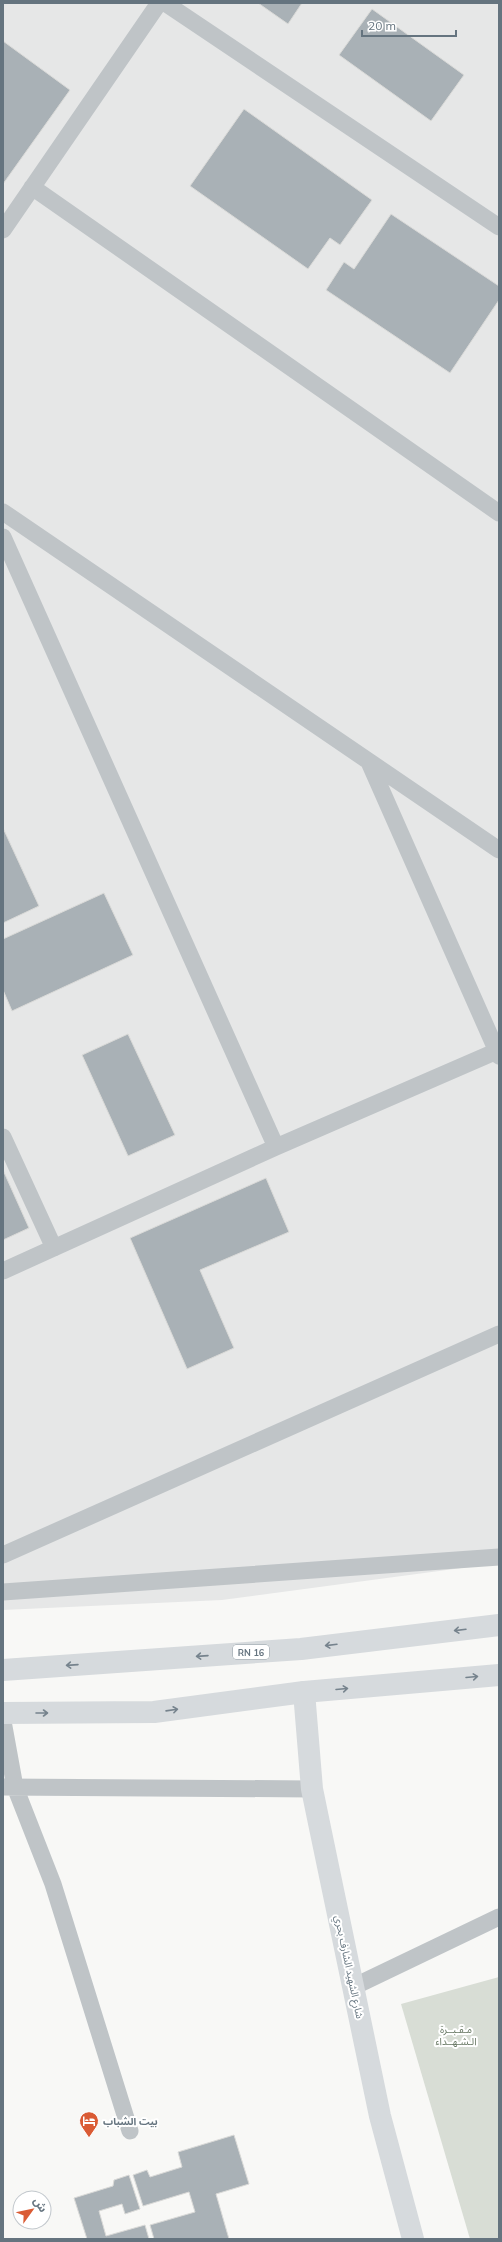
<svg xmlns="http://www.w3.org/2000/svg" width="502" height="2242" font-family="Mulish,'Noto Sans Arabic',sans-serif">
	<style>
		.built { fill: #e6e7e7 }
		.green { fill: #d8ddd5 }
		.building { fill: #a9b1b6; stroke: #dadad8 }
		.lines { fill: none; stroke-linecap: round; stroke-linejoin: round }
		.lane { stroke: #bfc4c7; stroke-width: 17 }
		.secondary { stroke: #d6dadd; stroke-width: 22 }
		.primary { stroke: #d6dadd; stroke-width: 22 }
		.oneway { stroke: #76838d }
		.labels { text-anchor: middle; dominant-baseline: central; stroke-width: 4; stroke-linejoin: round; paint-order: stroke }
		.shield { fill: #fff; stroke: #939ea5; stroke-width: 1 }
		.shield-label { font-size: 9px; font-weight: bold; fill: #65747f }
		.street-label { font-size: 10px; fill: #65747f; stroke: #fff }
		.park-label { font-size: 10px; fill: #677763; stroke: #fff }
		.poi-label { font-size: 10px; font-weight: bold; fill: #65747f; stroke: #fff; text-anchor: start }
	</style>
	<rect width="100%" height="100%" fill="#f8f8f6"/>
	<!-- built -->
	<path class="built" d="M3 3H499V1563L222 1600 3 1610Z"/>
	<!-- green -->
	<path class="green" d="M499 1977V2239H470L401 2004Z"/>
	<!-- building -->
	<path class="building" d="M258 3H302L288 24Z
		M372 9 464 75 431 121 339 55Z
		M3 41 70 90 3 184Z
		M244 109 372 200 340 245 330 238 308 269 190 186Z
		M391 214 499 286V300L450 373 326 290 344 262 354 269Z
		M3 828 39 906 3 923Z
		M104 893 133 955 12 1011 3 990V939Z
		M128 1034 175 1135 128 1156 82 1055Z
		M3 1170 29 1228 3 1240Z
		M266 1178 289 1232 200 1270 234 1348 187 1369 130 1238Z
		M234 2135 249 2184 216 2194 229 2239H154L150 2225 195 2212 189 2192 143 2206 133 2175 147 2170 150 2177 182 2167 178 2152Z
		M129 2175 140 2209 125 2214 122 2204 99 2211 106 2236 145 2225 149 2239H87L74 2198 113 2186 114 2180Z"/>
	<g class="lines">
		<!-- lane -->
		<path class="lane" d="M165 3 499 227
			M32 187 499 513
			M3 230 159 3
			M3 512 499 850
			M3 537 276 1147
			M369 762 499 1056
			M3 1137 54 1248
			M3 1271 276 1147 497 1051
			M3 1555 499 1334
			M3 1592 499 1557
			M3 1721 15 1787 53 1884 130 2131
			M3 1787 312 1789
			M353 1987 499 1917"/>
		<!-- secondary -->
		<path class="secondary" d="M304 1692 312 1789 319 1823 380 2116 413 2239"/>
		<!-- primary -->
		<path class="primary" d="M3 1670 301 1649 499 1625
			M3 1713 154 1712 304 1692 499 1675"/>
	</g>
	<!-- one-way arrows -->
	<defs><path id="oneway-shaft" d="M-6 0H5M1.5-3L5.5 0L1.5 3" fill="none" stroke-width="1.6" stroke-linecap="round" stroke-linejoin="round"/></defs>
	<g class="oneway">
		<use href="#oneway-shaft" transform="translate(460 1630) rotate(173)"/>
		<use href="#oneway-shaft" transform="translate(331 1645) rotate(173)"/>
		<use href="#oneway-shaft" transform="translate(202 1656) rotate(176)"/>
		<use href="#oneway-shaft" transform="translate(72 1665) rotate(176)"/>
		<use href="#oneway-shaft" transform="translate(472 1677) rotate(-5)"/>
		<use href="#oneway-shaft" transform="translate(342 1689) rotate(-5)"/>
		<use href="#oneway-shaft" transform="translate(172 1710) rotate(-8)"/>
		<use href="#oneway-shaft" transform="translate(42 1713)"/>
	</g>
	<!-- icons -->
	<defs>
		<g id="hotel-pin" transform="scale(1)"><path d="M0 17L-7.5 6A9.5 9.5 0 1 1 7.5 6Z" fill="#da5b34" stroke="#fff"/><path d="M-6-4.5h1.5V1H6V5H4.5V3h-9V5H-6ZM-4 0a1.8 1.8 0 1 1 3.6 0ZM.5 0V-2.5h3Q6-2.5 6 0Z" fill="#fff"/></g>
	</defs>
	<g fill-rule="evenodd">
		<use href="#hotel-pin" x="89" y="2121"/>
	</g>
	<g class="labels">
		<!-- shield labels -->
		<rect class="shield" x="233" y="1645" width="36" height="14" rx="3"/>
		<g class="shield-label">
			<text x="251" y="1652">RN 16</text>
		</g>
		<!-- street labels -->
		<g class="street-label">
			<text transform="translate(349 1967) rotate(78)">شارع الشهيد الشارف بحري</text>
		</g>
		<!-- park labels -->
		<g class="park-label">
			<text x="456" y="2029">مـقـبــرة<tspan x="456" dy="12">الـشـهــداء</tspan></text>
		</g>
		<!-- poi labels -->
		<g class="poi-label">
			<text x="103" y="2121">بيت الشباب</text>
		</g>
	</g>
	<!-- border -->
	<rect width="502" height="2242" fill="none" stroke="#65747f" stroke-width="8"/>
	<!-- north arrow -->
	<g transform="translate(32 2210) rotate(57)"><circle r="19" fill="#ffffff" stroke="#c1c7cc"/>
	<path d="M0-3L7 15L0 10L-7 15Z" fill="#da5b34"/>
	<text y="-6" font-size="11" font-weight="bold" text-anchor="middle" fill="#65747f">ش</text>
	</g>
	<!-- scale -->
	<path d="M362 30v6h94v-6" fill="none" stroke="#65747f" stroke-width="2"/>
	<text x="368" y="30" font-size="12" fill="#65747f" stroke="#ffffff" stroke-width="3" paint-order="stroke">20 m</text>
</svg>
